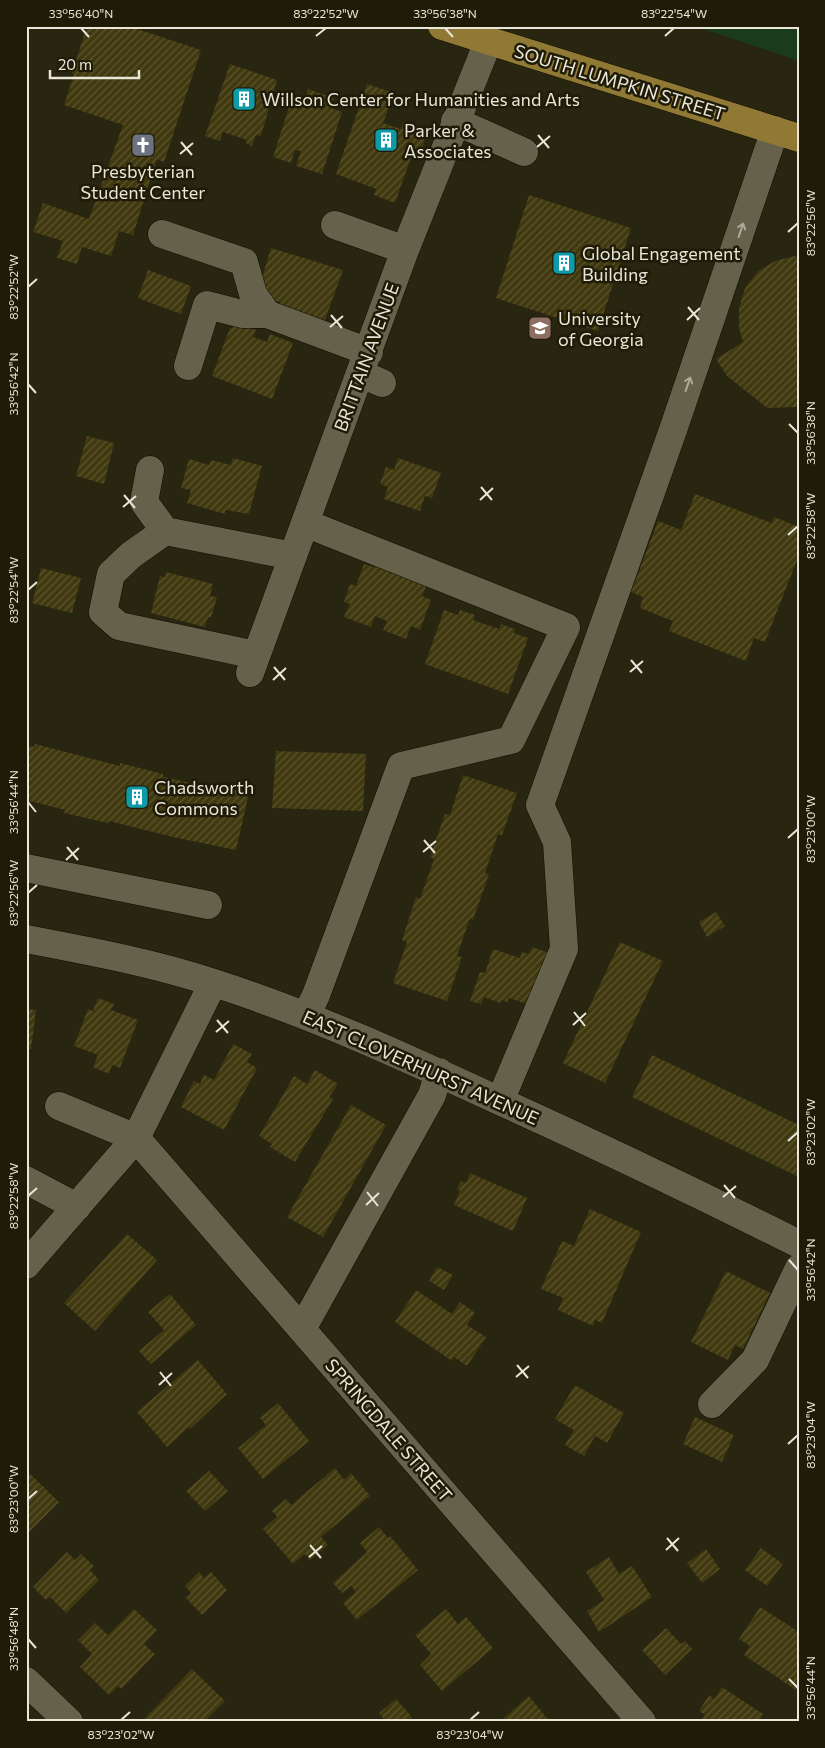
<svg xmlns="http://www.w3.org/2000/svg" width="825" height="1748" font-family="Commissioner,sans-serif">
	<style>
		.garden { fill: #1a3c1d }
		.building { fill: url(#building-hatch) }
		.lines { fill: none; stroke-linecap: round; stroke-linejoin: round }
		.minor-casing { stroke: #110d00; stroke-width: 29 }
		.major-casing { stroke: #110d00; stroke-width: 29 }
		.minor { stroke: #65614b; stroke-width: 28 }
		.major { stroke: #8f7934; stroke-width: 28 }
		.oneway { stroke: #adaa99 }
		.ticks { fill: none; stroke: #e8e5d9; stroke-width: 2 }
		.labels { text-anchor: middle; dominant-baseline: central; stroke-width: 5; stroke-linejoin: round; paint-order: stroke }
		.street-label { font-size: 18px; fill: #e8e5d9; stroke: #1f1b07 }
		.poi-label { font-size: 18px; fill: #e8e5d9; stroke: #1f1b07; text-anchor: start }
		.neatline { fill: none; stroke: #e8e5d9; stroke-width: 2 }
		.ticks-label { font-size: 12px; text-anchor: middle; fill: #e8e5d9 }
	</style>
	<defs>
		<pattern id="building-hatch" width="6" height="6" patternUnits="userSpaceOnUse" patternTransform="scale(1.25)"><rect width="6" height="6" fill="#40380e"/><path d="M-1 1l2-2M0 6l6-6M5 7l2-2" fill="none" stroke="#5c5530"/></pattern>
	</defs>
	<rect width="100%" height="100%" fill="#282510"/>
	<!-- garden -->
	<path class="garden" d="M695 26H799V61Z"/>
	<!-- building -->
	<path class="building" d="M87 26H128L201 50 164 162 157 159 133 235 119 231 111 256 82 247 77 264 57 258 63 241 33 232 43 203 89 219 123 125 64 105 74 74 72 73Z
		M230 64 277 80 261 136 256 135 252 146 246 143 247 140 223 132 220 141 205 136Z
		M367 84 394 93 383 123 401 129 403 122 428 130 421 152 414 149 395 203 374 195 376 189 336 174Z
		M308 89 334 98 331 108 342 112 322 174 296 166 301 151 295 150 291 163 273 157 292 98 304 101Z
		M529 195 631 228 598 331 496 298Z
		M271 248 343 270 325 320 279 306 280 302 266 298 262 278Z
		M795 256 799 257V407L767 408 727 376 716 359 743 342 739 328V308L745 288 758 271 775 261Z
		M148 270 191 286 181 314 138 298Z
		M234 322 256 330 253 337 267 342 270 334 293 343 272 399 212 376 230 328H232Z
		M87 436 114 443 104 484 76 476Z
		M233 458 262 466 249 514 225 510V514L187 503 191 490 181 488 189 459 209 465 211 460 231 465Z
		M398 458 441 473 432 498 425 496 420 511 384 499 388 487 380 484 386 467 394 470Z
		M695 494 772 523 774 517 799 527V555L765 642 754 638 746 661 669 631 673 621 640 608 643 597 631 592 658 521 681 530Z
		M375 563 389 568 388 572 427 584 422 596 431 600 420 630 411 626 406 639 383 630 387 621 375 616 371 627 344 617 350 604 344 602 350 584 356 586 364 564 373 567Z
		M41 568 81 578 72 613 32 603Z
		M166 572 213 584 210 596 217 597 211 618 208 617 205 627 151 613 160 576 165 577Z
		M444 610 458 615 460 610 475 615 473 620 499 629 501 624 515 629 514 633 528 638 508 694 425 664Z
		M35 744 120 766V763L163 774V777L204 786 205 783 249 793 236 850 173 837 109 821 108 823 90 819 64 813 65 810 26 800V745L34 747Z
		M276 751 366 754 363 811 272 808Z
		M463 775 517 793 502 835 498 834 485 873 489 874 473 920 470 918 457 956 462 957 447 1001 393 983 407 942 402 940 416 897 420 899 434 859 430 857 445 814 450 815Z
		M716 912 725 926 707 937 699 922Z
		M620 942 663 961 605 1083 563 1063Z
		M532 947 550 953 533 1006 509 998 507 1002 502 1000 501 1003 484 997 481 1004 470 1001 480 972 485 973 493 949 520 958 522 952 529 954Z
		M98 998 114 1004 111 1010 138 1020 120 1068 112 1065 109 1074 93 1067 98 1055 74 1046 88 1009 93 1011Z
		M26 1009 36 1010 31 1049H26Z
		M233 1044 252 1054 247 1062 257 1068 224 1130 181 1107 194 1081 200 1084 204 1075 214 1080Z
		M652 1055 799 1125V1177L632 1097Z
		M315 1070 338 1084 329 1097 333 1099 295 1162 270 1147 272 1144 259 1136 294 1076 307 1084Z
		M351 1105 386 1125 323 1237 287 1217Z
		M470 1173 527 1198 513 1231 454 1205 460 1190 457 1189 461 1181 466 1183Z
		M590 1209 641 1232 602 1323 595 1320 593 1326 558 1310 563 1298 541 1289 562 1241 574 1246Z
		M127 1234 157 1260 95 1331 64 1303Z
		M437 1267 453 1275 444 1290 429 1281Z
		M726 1271 770 1293 743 1349 735 1345 728 1360 691 1342Z
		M416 1290 452 1314 460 1302 475 1313 467 1325 486 1337 467 1366 454 1357 452 1361 395 1322Z
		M170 1294 196 1325 151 1364 139 1351 164 1330 148 1312Z
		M198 1360 227 1394 190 1429 189 1427 167 1447 137 1412Z
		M575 1385 624 1413 607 1443 595 1436 584 1456 565 1445 574 1430 555 1419Z
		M278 1403 309 1441 263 1479 238 1448 266 1425 260 1418Z
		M695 1417 734 1435 722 1462 683 1444Z
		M335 1468 344 1480 351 1473 370 1496 321 1537 328 1545 310 1560 305 1554 293 1564 263 1529 277 1517 272 1511 286 1499 291 1505Z
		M209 1471 228 1491 205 1511 186 1491Z
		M29 1473 59 1502 26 1535V1476Z
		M379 1527 388 1538 390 1536 418 1570 357 1620 343 1603 356 1592 351 1586 342 1593 333 1583 367 1552 360 1543Z
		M761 1548 783 1564 767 1586 745 1570Z
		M706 1549 720 1569 702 1583 687 1563Z
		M67 1552 75 1560 81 1554 94 1566 90 1570 99 1580 66 1613 50 1597 46 1600 33 1587Z
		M609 1557 619 1574 632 1566 652 1597 599 1632 587 1611 604 1600 586 1572Z
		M199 1572 204 1578 211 1572 227 1590 202 1615 186 1598 191 1593 185 1586Z
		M760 1607 799 1632V1692L744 1655 750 1646 739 1639Z
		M134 1609 157 1630 144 1644 155 1654 121 1689 118 1686 109 1695 80 1667 92 1654 78 1640 95 1623 108 1635Z
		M446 1609 458 1624 466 1617 493 1648 442 1691 420 1665 431 1654 415 1635Z
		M666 1628 681 1644 685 1641 692 1649 665 1675 642 1650Z
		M192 1669 225 1701 204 1722H141Z
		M722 1687 763 1714 758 1722H700L705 1715 699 1711 709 1695 714 1699Z
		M529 1696 550 1722H499Z
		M396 1699 412 1717 407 1722H386L379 1713Z"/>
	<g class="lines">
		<!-- minor casing -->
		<g class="minor-casing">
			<path id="minor" d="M455 121 524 152
				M335 225 405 250
				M162 234 244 262 253 294 267 314 369 352
				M188 366 207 305 242 314H267
				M361 374 382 383
				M150 470 144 502 165 531 293 556
				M305 523 566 627 511 740 401 766 316 995 306 1016
				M165 531 131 555 111 574 103 612 119 626 256 655
				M250 673 405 250 488 42
				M26 868 208 905
				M26 939C89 951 153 963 214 983 314 1015 409 1059 504 1103 603 1148 701 1195 799 1244
				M500 1101 564 949 557 842 540 805 673 430 775 130
				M59 1106 136 1138 642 1722
				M26 1180 77 1207
				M26 1265 136 1138 213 983
				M302 1329 432 1095 439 1072
				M712 1404 755 1360 799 1268
				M26 1681 69 1722"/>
		</g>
		<!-- major casing -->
		<g class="major-casing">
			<path id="major" d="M442 26 799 138"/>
		</g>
		<!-- minor -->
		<use href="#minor" class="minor"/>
		<!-- major -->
		<use href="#major" class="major"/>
	</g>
	<!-- one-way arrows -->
	<defs><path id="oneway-shaft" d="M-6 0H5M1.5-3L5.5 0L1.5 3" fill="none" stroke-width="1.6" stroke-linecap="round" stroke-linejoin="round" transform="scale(1.25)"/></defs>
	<g class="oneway">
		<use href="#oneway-shaft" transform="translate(741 230) rotate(-71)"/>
		<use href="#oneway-shaft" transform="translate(688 384) rotate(-71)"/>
	</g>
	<!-- ticks -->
	<path class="ticks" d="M81 28 89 37M445 28 453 37M316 36 326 28M665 36 674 28M538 135 549 148M181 142 192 155M537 147 550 136M180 154 193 143M788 232 798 223M28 287 37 279M688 307 699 320M331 315 342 328M687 320 700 308M330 327 343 316M28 384 36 393M789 424 798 433M481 487 492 500M124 495 135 508M480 500 493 488M123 507 136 496M788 535 798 526M28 590 37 582M631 660 642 673M274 667 285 680M630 672 643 661M273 680 286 668M28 802 36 812M788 838 798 829M424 840 435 853M67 847 78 860M423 852 436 841M66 860 79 848M28 893 37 885M574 1012 585 1026M217 1020 228 1033M573 1025 586 1013M216 1032 229 1021M788 1141 798 1132M724 1185 735 1198M367 1192 378 1206M28 1196 37 1188M723 1197 736 1186M366 1205 379 1193M789 1260 798 1270M517 1365 528 1378M160 1372 171 1386M516 1377 529 1366M159 1385 172 1373M788 1444 798 1435M28 1499 37 1491M667 1538 678 1551M310 1545 321 1558M666 1550 679 1538M309 1557 322 1546M28 1639 36 1648M789 1679 798 1688M121 1720 130 1712M470 1720 479 1712"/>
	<!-- icons -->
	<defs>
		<g id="building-square" transform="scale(1.25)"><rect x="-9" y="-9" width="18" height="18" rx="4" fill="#0f9aa8" stroke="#1f1b07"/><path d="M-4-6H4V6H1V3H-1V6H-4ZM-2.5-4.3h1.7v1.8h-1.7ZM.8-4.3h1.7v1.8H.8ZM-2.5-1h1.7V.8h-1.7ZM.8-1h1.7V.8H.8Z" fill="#fff"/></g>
		<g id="church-square" transform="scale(1.25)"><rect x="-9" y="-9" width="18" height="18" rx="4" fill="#6b7280" stroke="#1f1b07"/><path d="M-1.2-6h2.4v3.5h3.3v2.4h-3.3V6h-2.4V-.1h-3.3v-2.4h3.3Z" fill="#fff"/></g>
		<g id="university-square" transform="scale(1.25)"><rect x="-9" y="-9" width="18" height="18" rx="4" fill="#8d6e63" stroke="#1f1b07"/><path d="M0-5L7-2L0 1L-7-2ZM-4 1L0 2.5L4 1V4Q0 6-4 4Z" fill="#fff"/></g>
	</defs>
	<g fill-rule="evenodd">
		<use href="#building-square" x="244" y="99"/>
		<use href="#building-square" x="386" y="140"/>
		<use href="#church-square" x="143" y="145"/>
		<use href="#building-square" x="564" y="263"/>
		<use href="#university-square" x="540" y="328"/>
		<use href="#building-square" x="137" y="797"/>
	</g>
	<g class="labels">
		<!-- street labels -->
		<g class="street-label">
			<text transform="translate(620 82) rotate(17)">SOUTH LUMPKIN STREET</text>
			<text transform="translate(366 357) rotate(-70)">BRITTAIN AVENUE</text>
			<text transform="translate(421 1067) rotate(24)">EAST CLOVERHURST AVENUE</text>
			<text transform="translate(389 1430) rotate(49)">SPRINGDALE STREET</text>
		</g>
		<!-- poi labels -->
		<g class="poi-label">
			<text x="262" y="99">Willson Center for Humanities and Arts</text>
			<text x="404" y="130">Parker &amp;<tspan x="404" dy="21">Associates</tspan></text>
			<text x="143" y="171" text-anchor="middle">Presbyterian<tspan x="143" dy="21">Student Center</tspan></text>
			<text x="582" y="253">Global Engagement<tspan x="582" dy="21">Building</tspan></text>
			<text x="558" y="318">University<tspan x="558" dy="21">of Georgia</tspan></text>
			<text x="154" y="787">Chadsworth<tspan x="154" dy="21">Commons</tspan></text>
		</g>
	</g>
	<!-- border -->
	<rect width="825" height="1748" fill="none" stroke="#1f1b07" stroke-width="55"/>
	<!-- scale -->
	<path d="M50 70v8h89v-8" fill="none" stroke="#e8e5d9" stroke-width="2.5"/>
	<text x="58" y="70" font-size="15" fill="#e8e5d9" stroke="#1f1b07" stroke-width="4" paint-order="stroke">20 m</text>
	<rect x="28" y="28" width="770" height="1692" class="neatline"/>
	<g class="ticks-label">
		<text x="81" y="18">33°56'40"N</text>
		<text x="326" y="18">83°22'52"W</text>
		<text x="445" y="18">33°56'38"N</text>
		<text x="674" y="18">83°22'54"W</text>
		<text transform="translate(811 223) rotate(-90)" y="4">83°22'56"W</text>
		<text transform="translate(14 287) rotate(-90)" y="4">83°22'52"W</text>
		<text transform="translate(14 384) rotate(-90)" y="4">33°56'42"N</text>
		<text transform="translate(811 433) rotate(-90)" y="4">33°56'38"N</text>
		<text transform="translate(811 526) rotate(-90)" y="4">83°22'58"W</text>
		<text transform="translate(14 590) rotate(-90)" y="4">83°22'54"W</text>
		<text transform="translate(14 802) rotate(-90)" y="4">33°56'44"N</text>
		<text transform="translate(811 829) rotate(-90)" y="4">83°23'00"W</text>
		<text transform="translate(14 893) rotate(-90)" y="4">83°22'56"W</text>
		<text transform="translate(811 1132) rotate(-90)" y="4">83°23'02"W</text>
		<text transform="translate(14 1196) rotate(-90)" y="4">83°22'58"W</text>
		<text transform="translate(811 1270) rotate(-90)" y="4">33°56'42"N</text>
		<text transform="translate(811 1435) rotate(-90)" y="4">83°23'04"W</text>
		<text transform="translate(14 1499) rotate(-90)" y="4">83°23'00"W</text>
		<text transform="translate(14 1639) rotate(-90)" y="4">33°56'48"N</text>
		<text transform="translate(811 1688) rotate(-90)" y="4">33°56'44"N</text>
		<text x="121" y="1739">83°23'02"W</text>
		<text x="470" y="1739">83°23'04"W</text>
	</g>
</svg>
